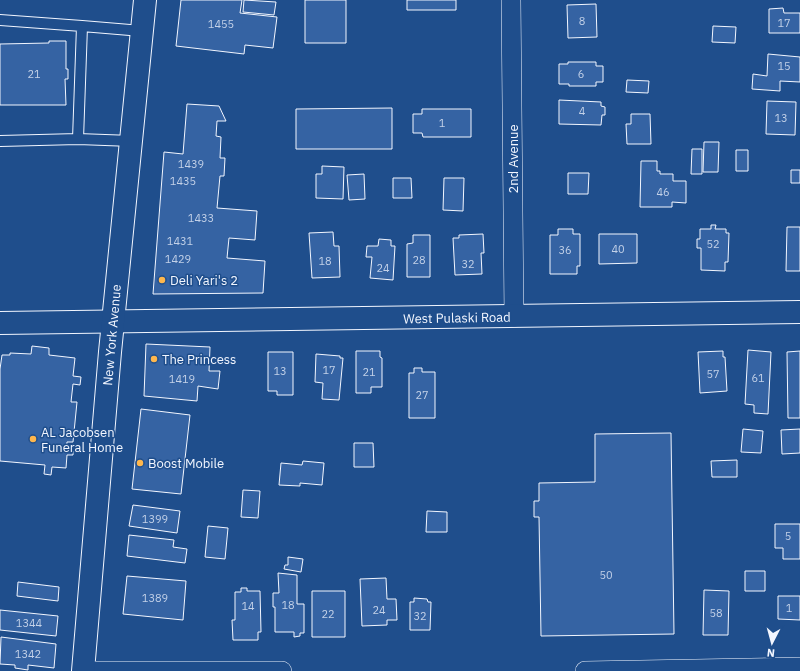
<svg xmlns="http://www.w3.org/2000/svg" width="800" height="671" font-family="'IBM Plex Sans',sans-serif">
	<style>
		.building { fill: #3563a3; stroke: #f2f6ff }
		.lines { fill: none; stroke-linecap: round; stroke-linejoin: round }
		.service-casing { stroke: #f2f6ff; stroke-width: 12 }
		.minor-casing { stroke: #f2f6ff; stroke-width: 20 }
		.secondary-casing { stroke: #f2f6ff; stroke-width: 24 }
		.primary-casing { stroke: #f2f6ff; stroke-width: 24 }
		.service { stroke: #1f4e8c; stroke-width: 10 }
		.minor { stroke: #1f4e8c; stroke-width: 19 }
		.secondary { stroke: #1f4e8c; stroke-width: 22 }
		.primary { stroke: #1f4e8c; stroke-width: 22 }
		.poi-dot { fill: #ffb74d; stroke: #1f4e8c; stroke-width: 1.5 }
		.labels { text-anchor: middle; dominant-baseline: central; stroke-width: 3; stroke-linejoin: round; paint-order: stroke }
		.number-label { font-size: 11px; fill: #c3d1e8 }
		.street-label { font-size: 13px; fill: #f2f6ff; stroke: #1f4e8c }
		.poi-label { font-size: 13px; fill: #f2f6ff; stroke: #1f4e8c; text-anchor: start }
	</style>
	<rect width="100%" height="100%" fill="#1f4e8c"/>
	<!-- building -->
	<path class="building" d="M181 0H242L240 13 277 17 273 48 245 45 244 54 176 46Z
		M244 0 276 2 274 15 243 12Z
		M305 0H346V43H305Z
		M407 0H456V10H407Z
		M596 4 597 37 568 38 567 5Z
		M783 8 784 13H800V33H769V9Z
		M713 26 736 27 735 43 712 42Z
		M49 41H66V69H68V79H65L66 105H0V44L49 43Z
		M768 54 800 57V82L780 81V91L752 89 753 74 767 76Z
		M568 62H596V66H603V82H596V86H569V84H559V64H568Z
		M627 80 649 81 648 93 626 92Z
		M559 100 601 102V106L605 107V115H602L601 125 559 124Z
		M767 101 796 102 795 135 766 134Z
		M187 104 219 106 226 121H217L216 136 221 137 220 158H225L224 176H220L217 208 257 211 255 240 229 238 227 258 265 261 263 293 153 294 164 152 183 154Z
		M392 108V149H296V109Z
		M422 109H471V137H423L422 133H413V114H422Z
		M631 114H650L651 144H627L626 124H631Z
		M704 142H719L718 172H703Z
		M692 149H702V174H691Z
		M736 150H748V171H736Z
		M641 161H657V171H660V174H673V181H686V203L672 202V207H640Z
		M322 166 344 167 343 199 316 198V174H322Z
		M791 170H800V183H791Z
		M568 173H589L588 194H568Z
		M364 174 365 199 349 200 347 175Z
		M393 178H411L412 198H393Z
		M444 178H464L463 211 443 210Z
		M711 225H716L715 229H726V233H729L728 262H725V271L701 270V248H697V239H700V229H711Z
		M787 227H800V271H786Z
		M558 229H573V234H580V266H577V274H550V235H558Z
		M333 232 334 246H339L340 277 312 278 309 233Z
		M483 234 484 253H481L482 274 455 275 453 238H459V235Z
		M599 234H637V263L599 264Z
		M413 235H430V277H407V244L413 243Z
		M379 239 391 240V246H395L393 280 370 278 372 257H366L367 246H378Z
		M146 344 210 347 209 371H220L218 389 198 386 197 401 144 396Z
		M32 346 49 348V355L75 358 73 376 81 377 80 385 73 384 71 402H77L73 442H67L66 450 73 451V455H67L66 468 52 467 51 475 44 474 45 465 0 461V369L2 355H10V353L31 354Z
		M748 350 771 352 768 414 754 413V405L745 404Z
		M356 351H380V357L382 358V387H371V393H356Z
		M723 351V357H725L727 391 700 393 698 352Z
		M800 351V418H788L787 352Z
		M268 352H293V395H277V391H268Z
		M316 354 340 356V358H343L339 400 322 399 323 383 315 382Z
		M414 368H422V372H435V418H409V373H414Z
		M141 409 190 415 181 494 132 489Z
		M743 429 763 431 761 453 741 452Z
		M800 429V453L782 454 781 430Z
		M671 433 674 634 541 636 539 517H534V501H539V483L595 482V434Z
		M354 443H373L374 467H354Z
		M737 460V477H712L711 461Z
		M303 461 324 463 322 485 300 483V486L279 485 281 463 302 465Z
		M243 490 260 491 258 518 241 517Z
		M133 505 180 511 177 533 129 526Z
		M427 511 447 512V532H426Z
		M775 524H800V559H783V548H775Z
		M208 526 228 528 225 559 205 557Z
		M129 535 174 540 173 547 187 549 185 563 127 556Z
		M288 557 303 559 301 572 284 569 285 565H288Z
		M745 571H765V591H745Z
		M278 573 297 575V604H304V633H300V636L294 637V632H275V607H273V593H279Z
		M127 576 186 581 183 620 123 614Z
		M386 578 387 599H396L397 620H387V625L362 626 360 579Z
		M18 582 59 587 58 601 17 596Z
		M241 588H247V591H260L261 632H258V640H233L232 620H235V592H241Z
		M704 590 729 591 728 635H703Z
		M312 591H345V637H312Z
		M778 596H800V620L778 619Z
		M414 598 427 599 428 602H431L430 630H410V602H414Z
		M0 610 58 616 56 636 0 630Z
		M1 637 56 644 54 668 28 665V670L15 668V665L0 664Z"/>
	<g class="lines">
		<!-- service casing -->
		<g class="service-casing">
			<path id="service" d="M0 20 82 26 78 139 132 141
				M82 26 142 31
				M0 141 78 139"/>
		</g>
		<!-- minor casing -->
		<g class="minor-casing">
			<path id="minor" d="M511 0 514 317
				M83 671H282
				M585 671 800 667"/>
		</g>
		<!-- secondary casing -->
		<g class="secondary-casing">
			<path id="secondary" d="M0 323 800 312"/>
		</g>
		<!-- primary casing -->
		<g class="primary-casing">
			<path id="primary" d="M83 671 110 352 145 0"/>
		</g>
		<!-- service -->
		<use href="#service" class="service"/>
		<!-- minor -->
		<use href="#minor" class="minor"/>
		<!-- secondary -->
		<use href="#secondary" class="secondary"/>
		<!-- primary -->
		<use href="#primary" class="primary"/>
	</g>
	<!-- markers -->
	<g class="poi-dot">
		<circle cx="162" cy="280" r="4"/>
		<circle cx="154" cy="359" r="4"/>
		<circle cx="33" cy="439" r="4"/>
		<circle cx="140" cy="463" r="4"/>
	</g>
	<g class="labels">
		<!-- number labels -->
		<g class="number-label">
			<text x="582" y="21">8</text>
			<text x="784" y="23">17</text>
			<text x="221" y="24">1455</text>
			<text x="784" y="66">15</text>
			<text x="34" y="74">21</text>
			<text x="581" y="74">6</text>
			<text x="582" y="111">4</text>
			<text x="781" y="118">13</text>
			<text x="442" y="123">1</text>
			<text x="191" y="164">1439</text>
			<text x="183" y="181">1435</text>
			<text x="663" y="192">46</text>
			<text x="201" y="218">1433</text>
			<text x="180" y="241">1431</text>
			<text x="713" y="244">52</text>
			<text x="618" y="249">40</text>
			<text x="565" y="250">36</text>
			<text x="178" y="259">1429</text>
			<text x="419" y="260">28</text>
			<text x="325" y="261">18</text>
			<text x="468" y="264">32</text>
			<text x="383" y="268">24</text>
			<text x="329" y="370">17</text>
			<text x="280" y="371">13</text>
			<text x="369" y="372">21</text>
			<text x="713" y="374">57</text>
			<text x="758" y="378">61</text>
			<text x="182" y="379">1419</text>
			<text x="422" y="395">27</text>
			<text x="155" y="519">1399</text>
			<text x="788" y="536">5</text>
			<text x="606" y="575">50</text>
			<text x="155" y="598">1389</text>
			<text x="288" y="605">18</text>
			<text x="248" y="606">14</text>
			<text x="789" y="608">1</text>
			<text x="379" y="610">24</text>
			<text x="716" y="613">58</text>
			<text x="328" y="614">22</text>
			<text x="420" y="616">32</text>
			<text x="29" y="623">1344</text>
			<text x="28" y="654">1342</text>
		</g>
		<!-- street labels -->
		<g class="street-label">
			<text transform="translate(513 159) rotate(-90)">2nd Avenue</text>
			<text transform="translate(457 318) rotate(-1)">West Pulaski Road</text>
			<text transform="translate(112 335) rotate(-85)">New York Avenue</text>
		</g>
		<!-- poi labels -->
		<g class="poi-label">
			<text x="170" y="280">Deli Yari's 2</text>
			<text x="162" y="359">The Princess</text>
			<text x="41" y="432">AL Jacobsen<tspan x="41" dy="15">Funeral Home</tspan></text>
			<text x="148" y="463">Boost Mobile</text>
		</g>
	</g>
	<!-- north arrow -->
	<g transform="translate(772 643) rotate(186)" stroke="#1f4e8c" stroke-width="3" paint-order="stroke">
	<path d="M0-3L7 15L0 10L-7 15Z" fill="#f2f6ff"/>
	<text y="-6" font-size="11" font-weight="bold" text-anchor="middle" fill="#f2f6ff">N</text>
	</g>
</svg>
